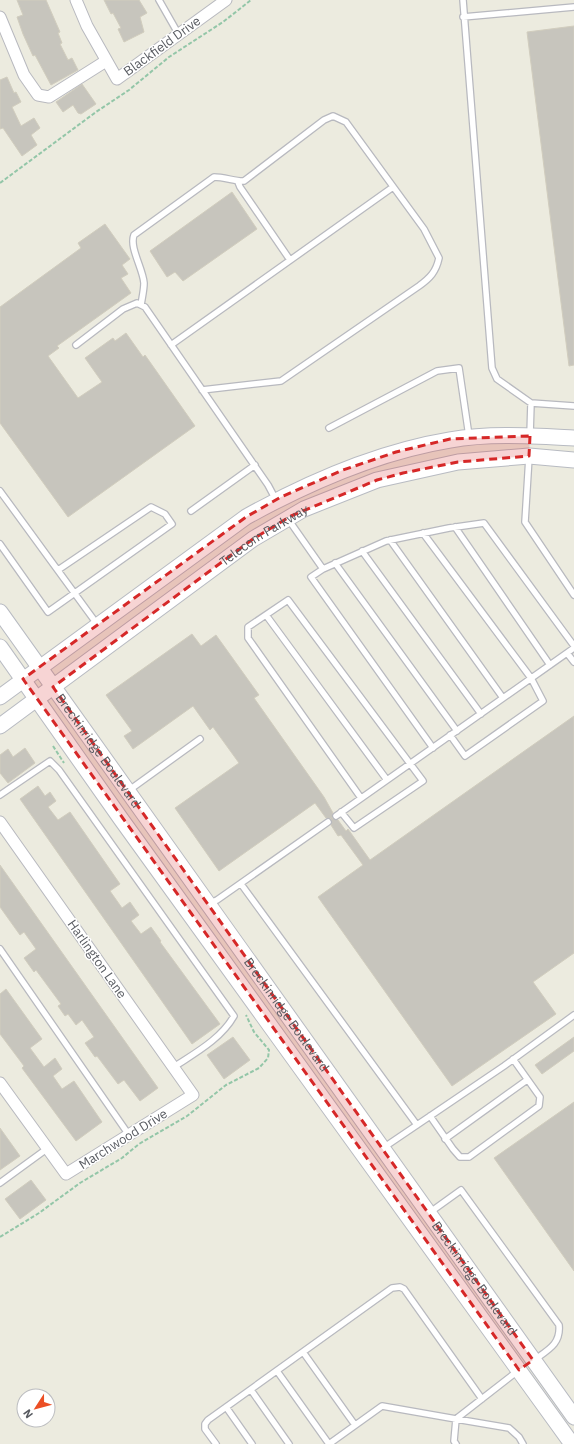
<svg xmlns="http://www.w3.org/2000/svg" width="574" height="1444" font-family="'IBM Plex Sans',sans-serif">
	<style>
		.building { fill: #c7c5bd; stroke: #d1cdbe }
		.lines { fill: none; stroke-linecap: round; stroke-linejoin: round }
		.lane-casing { stroke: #b8b9bf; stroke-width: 8 }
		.street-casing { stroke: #b8b9bf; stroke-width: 13 }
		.secondary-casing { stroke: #b8bbc2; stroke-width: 17 }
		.path { stroke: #93c6a8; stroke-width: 2; stroke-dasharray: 4 2; stroke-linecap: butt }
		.lane { stroke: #fff; stroke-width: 5.5 }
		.street { stroke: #fff; stroke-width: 11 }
		.secondary { stroke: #fff; stroke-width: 15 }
		.marked { fill: #d62828; fill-opacity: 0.2; stroke: #d62828; stroke-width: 3; stroke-dasharray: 8 5; stroke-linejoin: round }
		.labels { text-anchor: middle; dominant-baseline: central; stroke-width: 3; stroke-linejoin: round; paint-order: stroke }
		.street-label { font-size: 13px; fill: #585b61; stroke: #fff }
	</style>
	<rect width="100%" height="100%" fill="#ecebdf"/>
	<!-- building -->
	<path class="building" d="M17 0H46L60 32 58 33 62 43 60 44 68 60 72 58 78 70 51 85 35 55 33 56 23 34 17 17 23 15Z
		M104 0H139L147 13 140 17 144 32 124 42 118 29 121 28 113 13 111 14Z
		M574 26V365L569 366 527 32Z
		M7 77 14 93 16 92 21 102 12 107 21 126 34 118 40 128 31 135 37 145 22 156 3 128 0 129V80Z
		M82 84 96 104 81 114 78 113 73 105 63 112 56 102Z
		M232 192 257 229 183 281 175 272 167 277 150 251Z
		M105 224 130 259 122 265 128 274 121 278 131 293 57 346 59 348 48 356 78 398 102 382 85 358 113 338 115 341 126 333 143 357 145 355 195 426 68 517 0 423V307L81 248 78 243Z
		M192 634 201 646 216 635 259 695 254 698 324 797 333 813 332 818 338 820 346 831 348 829 370 860 574 716V953L533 982 556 1014 452 1086 318 897 363 865 341 835 338 836 331 825V819L326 818 315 803 219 871 175 808 239 763 213 727 210 730 193 706 133 749 124 736 132 731 106 695Z
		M25 748 35 763 8 783 0 773V755L8 749 13 757Z
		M38 786 45 796 50 792 56 801 48 807 58 820 70 812 120 884 110 891 122 908 130 902 139 915 131 921 141 934 151 927 161 941 160 942 220 1024 192 1044 20 799Z
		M0 865 158 1088 140 1101 124 1080 118 1084 97 1056 95 1057 85 1043 94 1037 82 1020 76 1025 68 1014 65 1016 58 1006 61 1004 36 970 34 972 24 958 36 949 24 932 20 935 0 907Z
		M6 989 42 1039 30 1048 44 1067 55 1058 62 1069 53 1076 62 1089 74 1081 102 1122 76 1141 22 1068 24 1066 0 1034V994Z
		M233 1037 250 1060 224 1079 207 1055Z
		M574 1037V1051L542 1074 535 1065Z
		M574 1102V1271L494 1158Z
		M0 1128 20 1156 0 1170Z
		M31 1180 46 1200 20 1219 5 1199Z"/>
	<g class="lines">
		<!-- lane casing -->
		<g class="lane-casing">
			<path id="lane" d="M159 0 179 35
				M463 0 492 368 497 379 531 403 530 435
				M463 17 574 7
				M238 182 240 187 290 260
				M141 305C142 298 144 290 144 283 143 269 129 247 134 235L214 177C224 177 238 182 244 181L324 120 333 116 346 122 424 229 439 258C436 272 430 278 419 286L281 381 202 390
				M76 345 123 309 137 303 145 307 268 485 276 500
				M171 345 393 187
				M531 403 574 406
				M329 428 437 371 459 368 469 436
				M529 457 525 522 574 595
				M0 491 97 624
				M191 511 255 465
				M288 519 323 569 386 541 449 528 484 523 574 646
				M455 527 550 665
				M423 533 531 678 543 701 465 756 450 735
				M390 540 503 698
				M0 544 48 612 172 524 165 514 151 507 58 570
				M362 551 481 714
				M335 563 457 731
				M323 569 311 577 433 748
				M266 615 387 780
				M567 653 574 662
				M128 791 200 739
				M0 795 50 761 59 770 234 1016C221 1039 195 1053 174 1067
				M341 812 354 828 423 781 288 600 248 627V638L361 798
				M336 816 574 648
				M241 884 417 1125
				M208 904 217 900 328 822
				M0 949 129 1135
				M430 1116 453 1149 460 1157H469L539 1106 540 1097 513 1059
				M445 1139 527 1080
				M383 1148 504 1066 574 1015
				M0 1183 48 1148
				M429 1213 461 1190 559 1325C561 1344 548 1350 534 1360
				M303 1352 355 1425
				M277 1371 329 1444
				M251 1390 289 1444
				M226 1407 252 1444
				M216 1444 205 1429V1424L208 1420 392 1288 400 1287 404 1289 482 1399
				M329 1444 382 1406 456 1419 519 1370
				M456 1444 454 1441 456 1419 509 1428 519 1437 523 1444"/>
		</g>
		<!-- street casing -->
		<g class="street-casing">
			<path id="street" d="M76 0 87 26 117 79 226 0
				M0 17 24 75 38 95 49 97 106 61
				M0 822 193 1095 66 1174 0 1083"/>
		</g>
		<!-- secondary casing -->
		<g class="secondary-casing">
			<g id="secondary">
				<path id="s1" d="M0 612 574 1417"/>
				<path d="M0 647 121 819 572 1444"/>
				<path d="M0 697 246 517C309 482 377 452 450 440 490 433 533 436 574 438"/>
				<path id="s2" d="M0 726 253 539 304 509 377 480 458 462 529 456 574 460"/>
			</g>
		</g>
		<!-- path -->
		<path class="path" d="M0 183 96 112 129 90 169 57 223 22 251 0
			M53 746 64 763
			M0 1237 39 1213 80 1183 122 1158 139 1144 187 1116 226 1085 259 1068 268 1058 269 1050 254 1032 246 1015"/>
		<!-- lane -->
		<use href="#lane" class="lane"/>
		<!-- street -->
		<use href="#street" class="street"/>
		<!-- secondary -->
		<use href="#secondary" class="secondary"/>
	</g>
	<!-- marked area -->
	<path class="marked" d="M530 436 529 456 458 462 403 473 377 480 291 516 253 539 53 687 533 1360 519 1370 23 679 246 517 281 497 343 470 396 452 450 439Z"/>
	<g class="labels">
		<!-- street labels -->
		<g class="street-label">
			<text transform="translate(162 46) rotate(-36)">Blackfield Drive</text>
			<text stroke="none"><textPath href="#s2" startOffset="326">Telecom Parkway</textPath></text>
			<text stroke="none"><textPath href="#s1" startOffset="170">Breckinridge Boulevard</textPath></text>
			<text transform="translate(97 959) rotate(55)">Harlington Lane</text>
			<text stroke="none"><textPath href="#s1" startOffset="494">Breckinridge Boulevard</textPath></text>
			<text transform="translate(123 1139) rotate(-32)">Marchwood Drive</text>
			<text stroke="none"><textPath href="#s1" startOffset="818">Breckinridge Boulevard</textPath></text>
		</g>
	</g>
	<!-- north arrow -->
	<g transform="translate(36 1408) rotate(234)"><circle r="19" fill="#ffffff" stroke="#bcbdc0"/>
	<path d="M0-3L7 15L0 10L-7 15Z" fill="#ec4f25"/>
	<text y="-6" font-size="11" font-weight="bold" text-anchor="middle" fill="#585b61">N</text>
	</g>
</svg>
